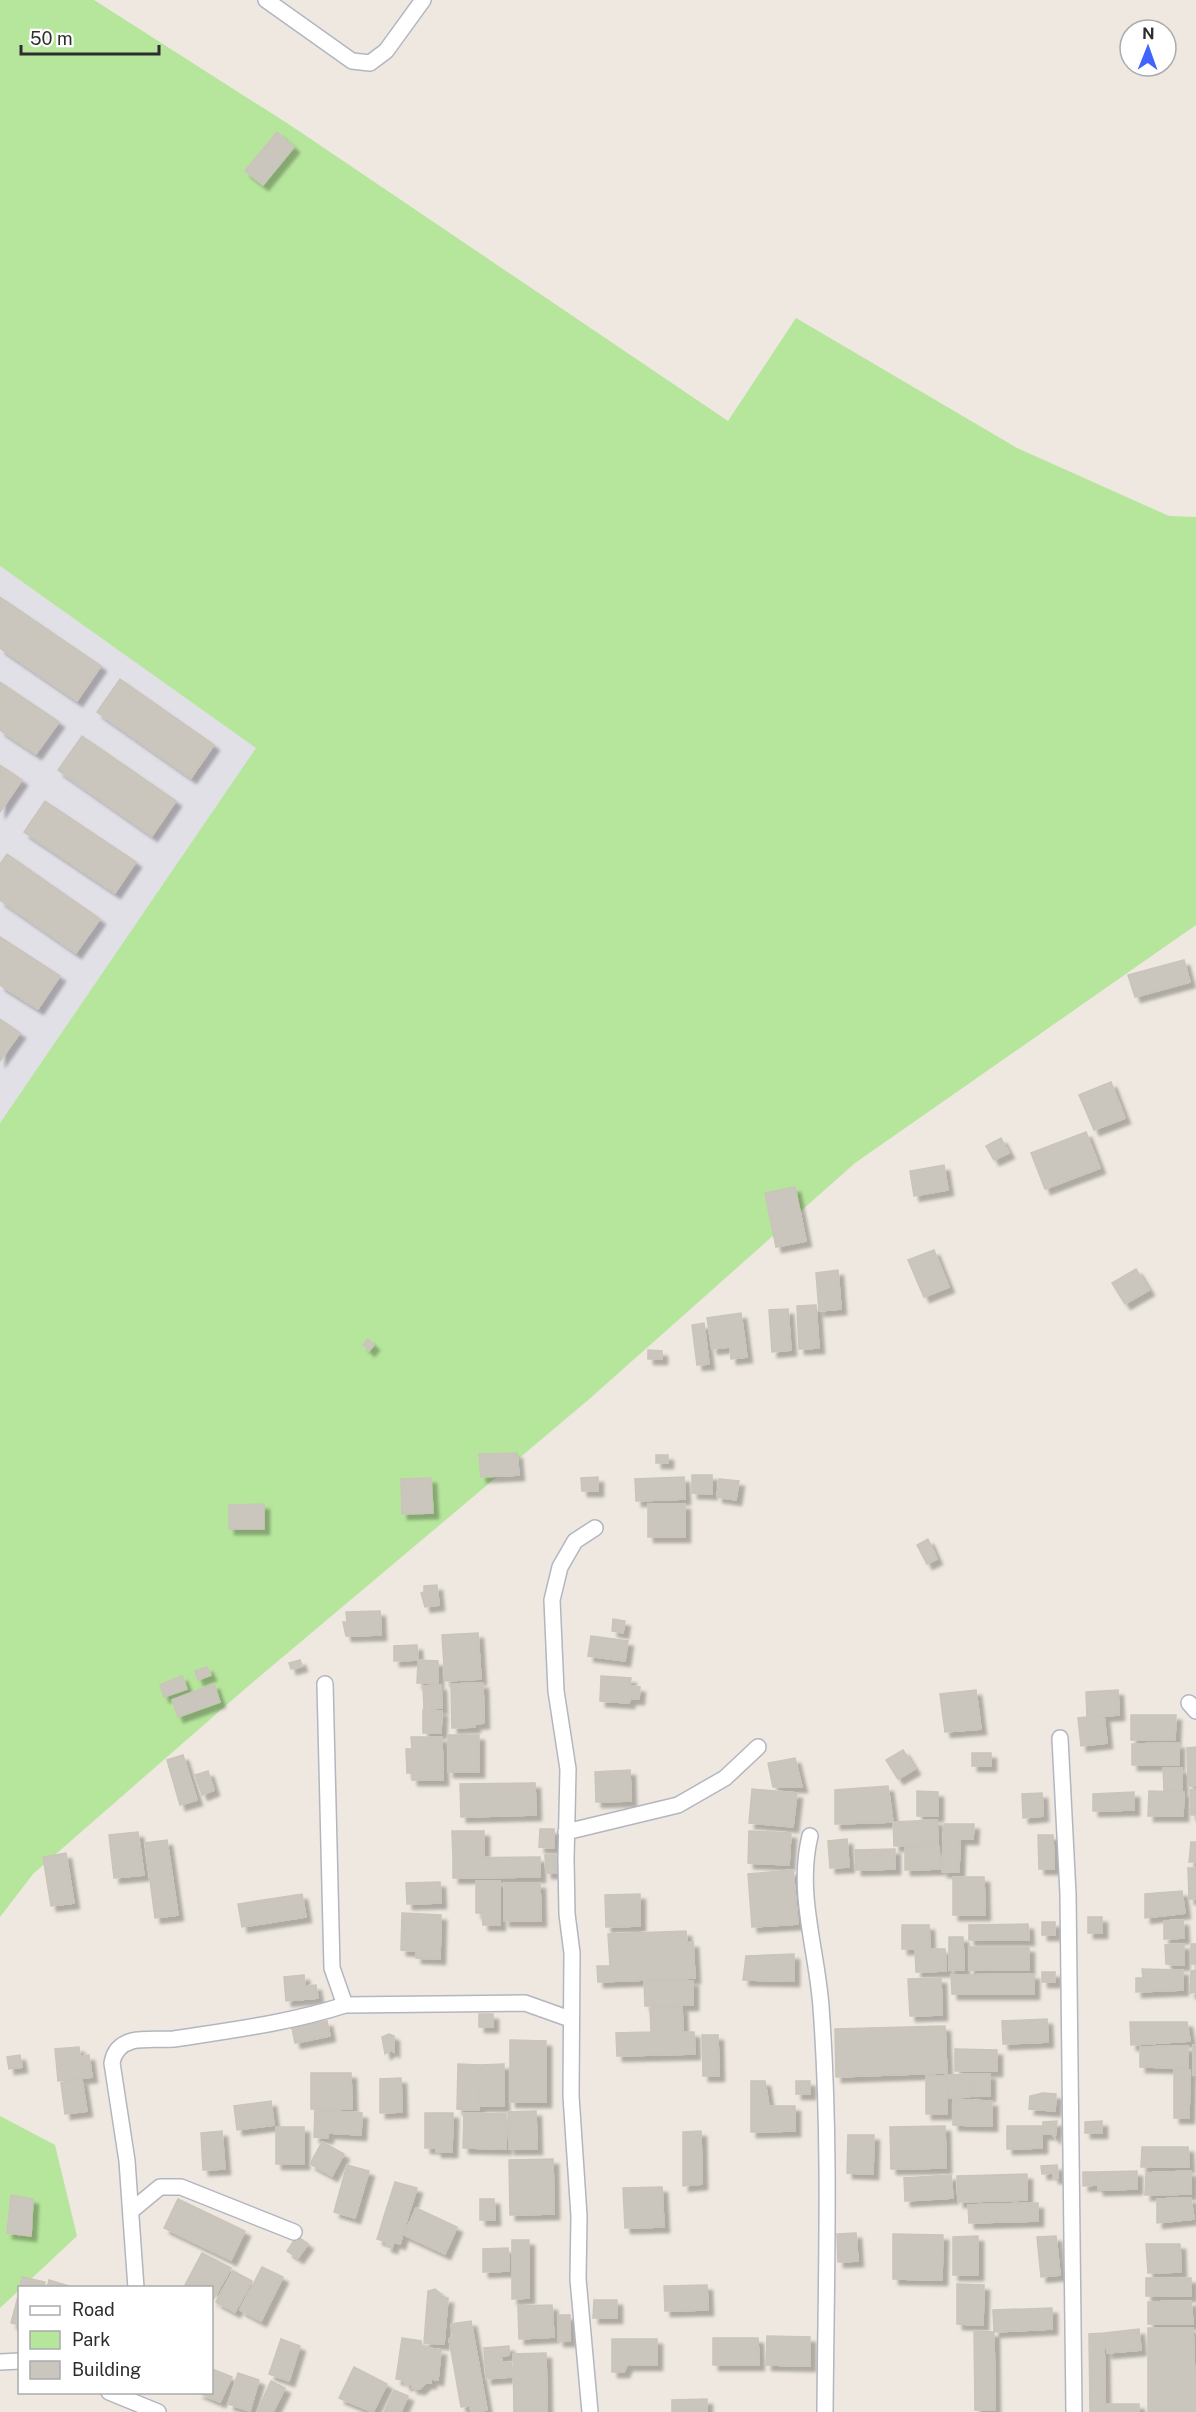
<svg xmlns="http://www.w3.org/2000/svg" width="1196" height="2412" font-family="'Public Sans',sans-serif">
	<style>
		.industrial { fill: #e2e0e7 }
		.green { fill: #b6e59c }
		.building { fill: #cac6be; stroke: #cac4b9; stroke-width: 1.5; filter: url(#shadow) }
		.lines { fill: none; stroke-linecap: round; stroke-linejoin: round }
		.street-casing { stroke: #b3b6c0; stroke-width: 18 }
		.street { stroke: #fff; stroke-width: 15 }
	</style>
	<defs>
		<filter id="shadow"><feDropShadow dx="5.5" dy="5.5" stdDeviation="1.5" flood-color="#0004"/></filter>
	</defs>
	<rect width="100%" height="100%" fill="#eee8e0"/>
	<!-- industrial -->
	<path class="industrial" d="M0 566 257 748 0 1123Z"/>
	<!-- green -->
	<path class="green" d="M0 0H94L293 127 728 421 796 318 1017 448 1169 516 1196 517V925L855 1163 587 1401 246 1688 33 1874 0 1917V1123L256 748 0 566Z
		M0 2116 55 2145 77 2236 0 2308Z"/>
	<!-- building -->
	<path class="building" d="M277 132 294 147 263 185 245 171Z
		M0 597 101 666 77 701 0 648Z
		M120 679 214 745 191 778 97 712Z
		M0 682 59 722 36 754 0 730Z
		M82 736 176 801 152 836 58 770Z
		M0 765 22 780 0 812Z
		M45 801 136 862 115 893 24 832Z
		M7 854 100 919 76 953 0 900V864Z
		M0 937 60 976 38 1009 0 985Z
		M1184 960 1190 982 1135 997 1128 975Z
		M0 1019 20 1033 0 1061Z
		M1111 1082 1125 1118 1094 1130 1079 1095Z
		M1086 1132 1100 1168 1045 1189 1031 1153Z
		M1001 1138 1009 1153 994 1160 986 1146Z
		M944 1165 948 1190 914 1196 910 1171Z
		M795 1187 806 1241 776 1247 765 1193Z
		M934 1250 949 1287 924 1297 908 1260Z
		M1136 1269 1149 1290 1125 1304 1112 1283Z
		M838 1270 841 1309 819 1311 816 1273Z
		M816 1305 819 1348 799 1349 797 1306Z
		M788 1309 791 1350 772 1352 769 1310Z
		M741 1313 747 1357 731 1359 730 1347 712 1349 707 1318Z
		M704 1323 709 1364 697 1365 692 1325Z
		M368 1339 374 1345 369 1351 363 1345Z
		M648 1350 662 1351V1359H648Z
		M517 1453 519 1475 481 1477 479 1454Z
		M656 1455H668V1463H656Z
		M692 1475H712V1494L692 1493Z
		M598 1477V1491H582L581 1478Z
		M684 1477 685 1499 636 1501 635 1479Z
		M431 1478 433 1513 402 1514 401 1479Z
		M719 1479 739 1481 736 1500 717 1497Z
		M264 1504V1529H229V1505Z
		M648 1504H685V1537H648Z
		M928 1539 937 1559 927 1564 917 1545Z
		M437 1585 439 1605 425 1607 421 1593 424 1592V1586Z
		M380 1611 381 1635 346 1636 343 1622H347L346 1612Z
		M613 1619 625 1621 623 1633 612 1631Z
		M478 1633 481 1679 445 1681 442 1635Z
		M591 1636 628 1641 625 1661 588 1656Z
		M417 1645 418 1660 394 1661V1646Z
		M300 1660 302 1666 291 1669 289 1663Z
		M418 1660 438 1661V1683H417Z
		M207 1667 211 1675 198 1680 195 1671Z
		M182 1676 187 1689 164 1697 160 1685Z
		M601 1676 631 1678 630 1686 640 1687 639 1699H630L629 1703 600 1701Z
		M483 1683 484 1723 474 1724 475 1727 452 1728 451 1684Z
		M214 1684 220 1702 178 1717 172 1700Z
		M441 1685 442 1708 424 1709 423 1686Z
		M976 1690 981 1729 945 1732 940 1694Z
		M1118 1690 1119 1715 1087 1717 1086 1692Z
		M423 1710 442 1711 441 1733H423Z
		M1104 1715 1107 1743 1081 1746 1078 1718Z
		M1131 1715H1176L1175 1740H1131Z
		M448 1735H479V1772H448Z
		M411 1737H442L443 1780H412V1773H407L406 1749H412Z
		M1179 1743V1765H1132V1744Z
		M1196 1747V1786H1188L1187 1748Z
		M903 1750 915 1769 898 1779 886 1760Z
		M972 1753H991V1766H972Z
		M183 1755 197 1800 180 1805 167 1760Z
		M795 1758 802 1787H773L768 1763Z
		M1163 1768H1182V1790H1164Z
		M630 1770 631 1801 596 1802 595 1772Z
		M208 1771 214 1790 202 1795 195 1775Z
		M535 1783 536 1815 461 1817 460 1784Z
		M888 1786 893 1822 835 1824V1790Z
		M752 1789 797 1793 793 1827 749 1823Z
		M1196 1789V1815H1191L1190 1790Z
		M917 1791 938 1792V1816H917Z
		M1149 1791 1184 1792 1183 1816H1148Z
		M1134 1792V1810L1093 1811V1794Z
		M1042 1793 1043 1816 1023 1818 1022 1794Z
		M937 1820 938 1844 894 1846 893 1822Z
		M944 1824H974L973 1839H960L959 1872H942Z
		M540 1829H554V1848L539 1847Z
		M452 1831H484V1858H453Z
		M749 1831 791 1833 789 1865 748 1863Z
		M138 1832 144 1875 114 1878 109 1835Z
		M1038 1835H1053L1054 1869H1039Z
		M847 1839 849 1867 830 1868 828 1841Z
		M167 1840 178 1915 155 1918 145 1843Z
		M1191 1842H1196V1862H1189Z
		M939 1846 940 1869 905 1870V1847Z
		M895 1849V1869L856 1870 855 1850Z
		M66 1853 74 1903 51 1906 43 1857Z
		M545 1855H556L557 1873H546Z
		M540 1857V1877L453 1878V1858Z
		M1188 1868H1196V1899H1189Z
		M793 1870 798 1924 752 1927 748 1874Z
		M953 1877H984L985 1915H953Z
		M476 1881H500V1925H483L482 1913H476Z
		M440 1882 441 1903 407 1904 406 1883Z
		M504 1883H540L541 1921H504Z
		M1182 1891 1185 1913 1145 1918V1894Z
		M302 1894 306 1917 242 1927 238 1904Z
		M640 1894V1926L606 1927 605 1895Z
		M402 1913 441 1915 440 1959 416 1958V1951L401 1950Z
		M1088 1917H1102V1933H1088Z
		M1183 1920 1184 1938 1164 1939V1921Z
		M1042 1922H1055V1935H1042Z
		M1028 1924 1029 1940H969V1925Z
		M902 1925H929L930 1949H902Z
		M686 1931 687 1943 693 1942 695 1978 598 1982 597 1966H610L608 1934Z
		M949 1937H963L964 1970H949Z
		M1184 1944V1965L1166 1964 1165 1945Z
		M1191 1944H1196V1964H1191Z
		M969 1947H1029V1970H969Z
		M930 1949H945L946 1971 916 1972 915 1950Z
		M794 1954V1981L743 1980 746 1956Z
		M1142 1969 1183 1970V1990L1136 1992V1978H1143Z
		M1196 1970V1992L1190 1993 1191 1971Z
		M1042 1972H1055V1982H1042Z
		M1034 1974V1994H952L951 1975Z
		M304 1975 305 1986 316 1985 318 1998 286 2001 284 1977Z
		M941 1978 942 2015 910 2016 908 1979Z
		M693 1981V2005L645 2006 644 1982Z
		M682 2007 683 2032H694L695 2054 617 2056 616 2033 651 2032 650 2008Z
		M479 2014H493V2027H479Z
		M1047 2019 1048 2042 1003 2044 1002 2021Z
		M327 2021 330 2036 295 2043 292 2028Z
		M1130 2022H1187L1190 2041 1131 2045Z
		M945 2026 947 2076 944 2073 836 2077 835 2029Z
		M389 2034 394 2036V2052L391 2050 385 2054 382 2037Z
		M702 2035H718L719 2076H703Z
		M510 2040 546 2041V2102H510Z
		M1193 2045H1196V2075H1193Z
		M1188 2046V2068L1140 2067V2047Z
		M79 2047 80 2056 89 2055 92 2077 58 2081 55 2049Z
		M955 2049 997 2050V2071H955Z
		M20 2055 22 2067 9 2069 7 2057Z
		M458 2064 480 2065 479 2110 457 2109Z
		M504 2064V2106H480V2065Z
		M1174 2070H1190L1189 2118H1174Z
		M311 2073H351L352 2109H311Z
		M970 2074V2097L948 2098 947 2075Z
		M972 2074H990V2096H972Z
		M926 2076H947V2114H926Z
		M401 2078 402 2112 380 2113V2079Z
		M82 2080 87 2111 65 2114 61 2083Z
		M751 2081H765L769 2106H795V2131L751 2132Z
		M796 2081H810V2094H796Z
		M1043 2093 1056 2094 1055 2111 1029 2109 1030 2096Z
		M953 2100 992 2101V2126L953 2125Z
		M271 2101 274 2125 237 2130 234 2106Z
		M315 2110 362 2113 361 2135 328 2133V2138L314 2137Z
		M536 2111 537 2149H509L508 2112Z
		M425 2113H453L452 2152H436V2148H425Z
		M464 2113 506 2114V2149L463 2148Z
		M1057 2121 1055 2138 1052 2134H1043V2122Z
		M1102 2121V2133H1085V2122Z
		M945 2126 946 2168 891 2169 890 2127Z
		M1007 2126H1042V2148L1007 2149Z
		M276 2127H304V2164H276Z
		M222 2131 225 2169 203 2170 201 2133Z
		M701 2131 702 2184 683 2186V2132Z
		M848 2135H874L873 2174 847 2173Z
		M322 2142 344 2154 332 2176 310 2164Z
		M1142 2147H1188L1189 2167H1141Z
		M553 2159 554 2214 510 2215 509 2160Z
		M347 2165 369 2171 355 2218 334 2212Z
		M1057 2165 1058 2178H1053V2173L1042 2174 1041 2166Z
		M1137 2171V2189L1098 2190 1097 2172Z
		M1191 2171V2194L1145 2195 1146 2173Z
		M1083 2172H1097V2185L1083 2186Z
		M1027 2174V2200L958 2202 957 2176Z
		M951 2175 953 2198 905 2201 904 2178Z
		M395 2182 417 2188 409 2213 387 2207Z
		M662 2187 664 2227 625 2228 623 2188Z
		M11 2195 33 2199 31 2236 7 2233Z
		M1191 2198 1194 2219 1157 2223V2199Z
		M178 2199 245 2231 231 2260 164 2228Z
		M480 2199H494L495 2220H480Z
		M1038 2203V2221L969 2223 968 2205Z
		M387 2207 409 2213 400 2244 394 2242 392 2248 386 2246 387 2242 377 2239Z
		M416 2208 457 2227 445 2254 404 2235Z
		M856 2233 858 2261 838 2262 837 2234Z
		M893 2234 943 2235 942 2280 893 2279Z
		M297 2236 308 2244 298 2258 287 2251Z
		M978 2236V2275H953V2237Z
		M1056 2236 1060 2275 1041 2277 1037 2237Z
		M512 2240H529V2298L512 2299Z
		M1146 2244H1180L1181 2272 1148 2273Z
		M508 2248 509 2271 483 2272V2249Z
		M202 2253 231 2268 213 2300 212 2288 185 2285Z
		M262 2267 283 2277 261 2321 240 2310Z
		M233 2271 252 2281 235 2312 216 2302Z
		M22 2277 45 2282 44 2288H20Z
		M1146 2278H1191V2296H1146Z
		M49 2280 69 2286V2288H47Z
		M957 2284 984 2285 983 2325 957 2324Z
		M707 2285 708 2310 665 2311 664 2286Z
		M20 2289V2325L11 2323Z
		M435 2289 441 2294 440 2298H448L444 2344 424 2343 428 2291Z
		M594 2300H617V2318H593Z
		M1191 2301 1193 2324H1148V2302Z
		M552 2305 554 2337 519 2339 518 2306Z
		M1052 2308V2329L994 2332 993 2310Z
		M558 2315H570V2341H558Z
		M471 2321 487 2410 475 2412H471L470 2406 461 2407 449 2339 453 2338 451 2324Z
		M1148 2328H1193L1196 2412H1148Z
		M1139 2329 1141 2350 1107 2353 1105 2333Z
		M974 2331 994 2332 995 2410H975Z
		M1104 2333 1105 2404H1139V2412H1090L1089 2334Z
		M767 2336 810 2337V2366L766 2365Z
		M402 2338 421 2341 422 2347 441 2350 438 2380 431 2379V2383H426L420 2389 412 2388V2384L405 2385 404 2380 396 2379Z
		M713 2338H758L759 2365H713Z
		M281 2339 300 2346 289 2381 269 2374Z
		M612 2339H657V2365H627L624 2372H612Z
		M509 2346V2355L501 2356 502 2362H511L512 2377 486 2379 484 2348Z
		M546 2353 547 2412H514L513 2354Z
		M354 2367 387 2384 373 2412 339 2398Z
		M212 2369 232 2377 220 2402 197 2392H212Z
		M238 2373 259 2380 250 2411 228 2404Z
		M271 2381 285 2388 273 2412H257Z
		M394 2390 408 2396 401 2412H384Z
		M707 2399V2412H672V2400Z"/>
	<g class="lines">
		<!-- street casing -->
		<g class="street-casing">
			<path id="street" d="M266 0 352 61 370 63 386 51 423 0
				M325 1684 332 1968 345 2005 525 2003 570 2019
				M1189 1703 1196 1711
				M1060 1738 1068 1894 1074 2412
				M566 1832 678 1805 725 1778 758 1747
				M810 1836C796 1893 817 1950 821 2007 831 2141 826 2277 825 2412
				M131 2211 160 2187H181L294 2232
				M136 2288 127 2161 112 2063C114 2051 121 2044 132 2041 145 2038 160 2040 174 2039 232 2030 289 2023 345 2005
				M0 2362 20 2361
				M109 2392 158 2412
				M590 2412 578 2279 579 2216 571 2096 572 1953 567 1914 566 1859 568 1769 556 1691 552 1600 560 1567 575 1541 595 1528"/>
		</g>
		<!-- street -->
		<use href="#street" class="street"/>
	</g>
	<!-- legend -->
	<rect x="18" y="2286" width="195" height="108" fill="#ffffff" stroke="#ababab" stroke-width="1.5"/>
	<rect x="30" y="2306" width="30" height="9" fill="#ffffff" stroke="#ababab" stroke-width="1.5"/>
	<text x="72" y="2316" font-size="18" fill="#2d2d2d">Road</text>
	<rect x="30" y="2331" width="30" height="18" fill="#b6e59c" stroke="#ababab" stroke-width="1.5"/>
	<text x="72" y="2346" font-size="18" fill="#2d2d2d">Park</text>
	<rect x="30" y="2361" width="30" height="18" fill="#cac6be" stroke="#ababab" stroke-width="1.5"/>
	<text x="72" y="2376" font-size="18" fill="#2d2d2d">Building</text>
	<!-- north arrow -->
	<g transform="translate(1148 48) rotate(1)"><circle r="28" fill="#ffffff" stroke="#ababab" stroke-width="1.5"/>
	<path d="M0-4.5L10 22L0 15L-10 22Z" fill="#4064fc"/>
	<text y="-9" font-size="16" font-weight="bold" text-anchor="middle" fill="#2d2d2d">N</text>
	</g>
	<!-- scale -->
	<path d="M21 45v9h138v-9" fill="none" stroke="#2d2d2d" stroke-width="3"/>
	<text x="30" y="45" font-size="18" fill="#2d2d2d" stroke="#ffffff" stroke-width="4.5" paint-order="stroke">50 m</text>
</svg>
